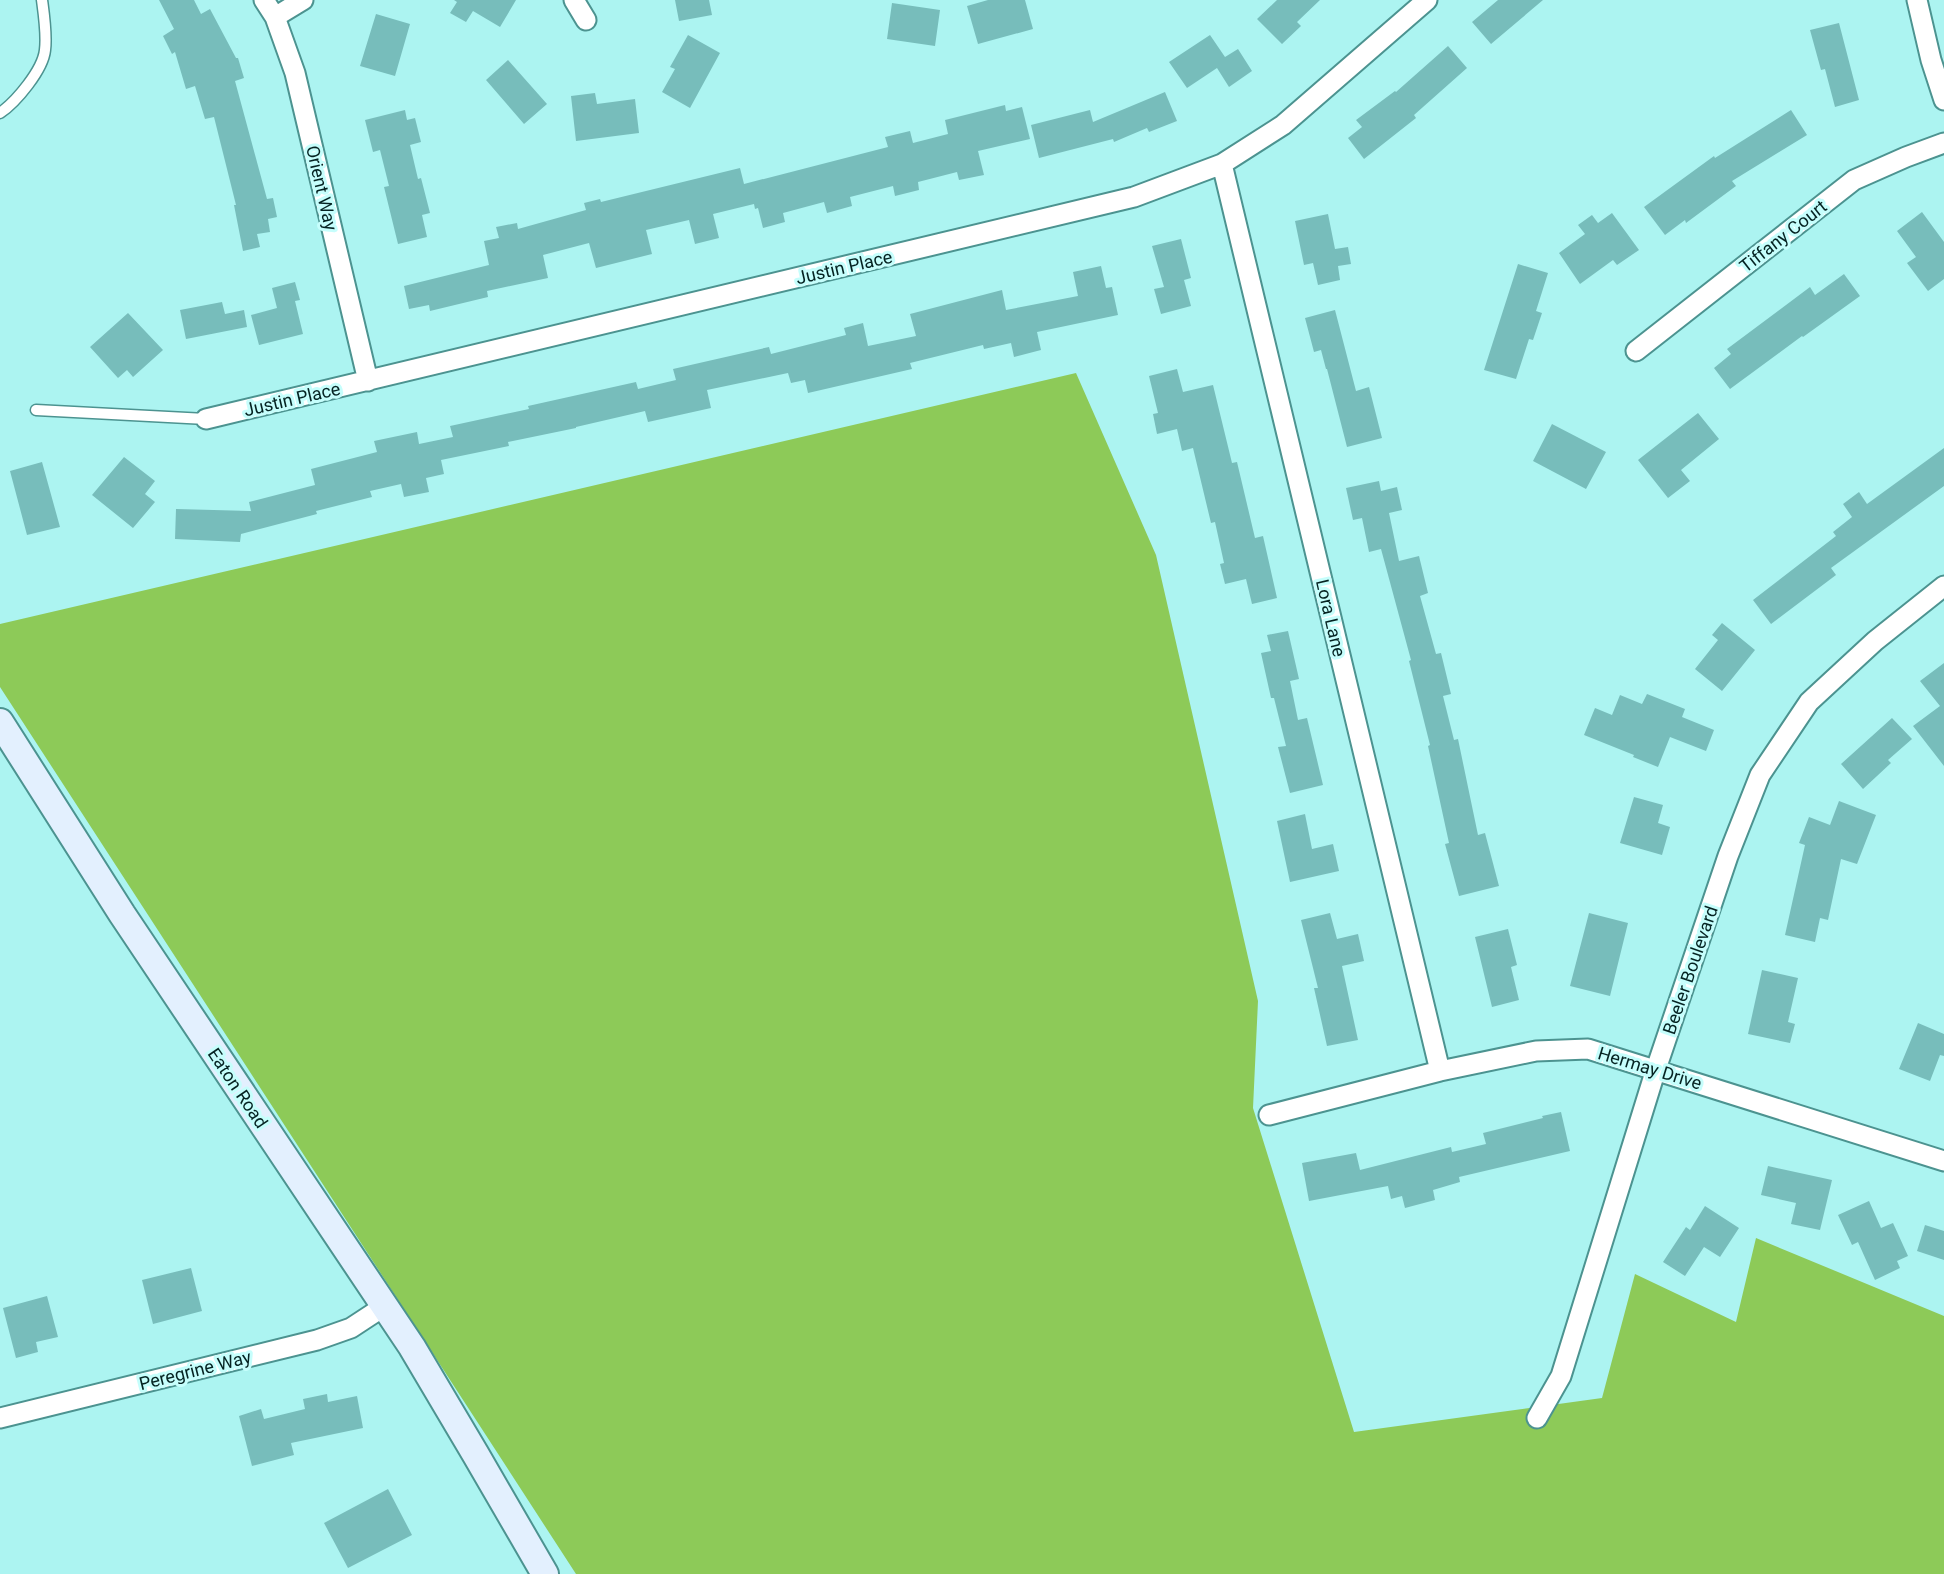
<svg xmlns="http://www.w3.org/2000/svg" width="1944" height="1574" font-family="Roboto,sans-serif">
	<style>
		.forest { fill: #8dca58 }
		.building { fill: #77bdbb }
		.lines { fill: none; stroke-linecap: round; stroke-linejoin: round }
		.lane-casing { stroke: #4c9390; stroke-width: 13 }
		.street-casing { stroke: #4c9390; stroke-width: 23 }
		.secondary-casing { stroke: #4c9390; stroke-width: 30 }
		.lane { stroke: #fff; stroke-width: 10 }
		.street { stroke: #fff; stroke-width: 19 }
		.secondary { stroke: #e3f0fe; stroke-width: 26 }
		.labels { text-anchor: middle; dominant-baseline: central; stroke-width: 6; stroke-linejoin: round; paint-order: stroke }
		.street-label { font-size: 18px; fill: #052322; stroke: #c6fefc }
	</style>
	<rect width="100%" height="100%" fill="#acf4f1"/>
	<!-- forest -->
	<path class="forest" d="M1076 373 1156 555 1258 1001 1253 1108 1354 1432 1602 1398 1635 1274 1736 1322 1756 1238 1944 1316V1574H576L0 687V624Z"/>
	<!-- building -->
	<path class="building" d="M159 0H194L201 14 210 9 236 58H238L244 78 235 81 267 199 273 198 277 217 268 219 270 232 257 234 260 247 243 251 234 205H236L214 117 205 119 195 86 186 89 175 52 172 54 163 36 174 29Z
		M454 0H516L500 27 473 11 466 22 450 13 457 2Z
		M675 0H709L712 15 679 21Z
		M988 0H1025L1033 29 978 44 967 6Z
		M1277 0H1320L1297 22 1301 26 1282 44 1257 19Z
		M1498 0H1543L1491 44 1472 22Z
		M892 3 940 10 935 46 887 39Z
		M376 14 410 24 395 76 360 66Z
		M1839 23 1859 100 1835 107 1825 69 1821 70 1810 30Z
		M688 35 720 53 690 108 662 92 675 69 670 67Z
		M1210 35 1225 57 1238 49 1252 71 1229 87 1217 68 1187 88 1169 62Z
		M1448 46 1467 68 1414 115 1416 118 1364 159 1348 138 1362 127 1356 120 1395 91 1396 92Z
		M508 60 547 104 524 124 486 80Z
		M1165 92 1177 121 1149 132 1147 128 1114 142 1113 139 1039 158 1031 125 1090 110 1093 122Z
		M595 93 597 104 635 99 639 133 576 141 571 96Z
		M1005 105 1006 111 1022 107 1030 139 978 151 984 175 959 180 957 172 918 182 919 190 895 196 893 186 850 197 852 206 827 213 824 202 783 213 785 222 763 228 758 208 755 209 754 204 713 214 719 238 695 244 689 220 646 230 652 254 596 268 589 243 543 255 548 278 487 291 488 297 430 311 429 305 409 309 404 286 489 265 484 241 499 238 496 227 517 223 518 229 586 210 584 203 600 199 601 202 740 168 744 184 888 147 885 137 910 131 913 143 948 134 945 120Z
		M405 110 407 120 415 118 421 142 410 145 418 179 421 178 430 213 422 215 427 237 398 244 384 187 389 186 380 150 373 152 365 120Z
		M1791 110 1807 135 1732 181 1736 186 1686 223 1685 220 1665 235 1644 207 1714 156 1715 158Z
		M1922 212 1944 242V279L1928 291 1907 263 1916 257 1897 231Z
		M1612 213 1639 250 1617 265 1613 260 1580 284 1559 253 1585 234 1578 225 1592 215 1598 223Z
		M1328 214 1335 249 1348 247 1351 264 1338 266 1340 280 1318 285 1313 263 1304 265 1295 221Z
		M1181 239 1191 278 1184 280 1191 306 1161 314 1154 289 1164 287 1152 246Z
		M1518 264 1548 273 1536 311 1542 313 1533 340 1529 339 1516 379 1484 370Z
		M1101 266 1106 288 1112 287 1118 315 1037 332 1041 350 1014 357 1011 343 984 349 983 345 910 363 912 369 808 393 805 380 791 383 788 373 707 390 711 408 648 422 645 411 576 427V428L508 442 509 446 441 460 444 474 426 478 429 492 404 497 401 484 370 491 372 497 316 511 317 514 241 534 240 542 175 539 176 509 251 511 249 502 315 485 311 469 377 452 374 441 417 432 419 444 453 437 450 426 529 409 528 406 636 382 638 389 676 380 673 369 769 347 771 354 846 335 844 328 863 323 868 346 916 336 910 314 1002 290 1006 310 1078 296 1073 272Z
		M1844 274 1860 296 1803 337 1802 336 1730 389 1714 368 1731 354 1727 349 1810 287 1815 295Z
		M295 282 300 300 295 301 303 334 259 345 251 315 277 308 272 288Z
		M222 302 225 314 244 310 247 327 186 339 180 310Z
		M1335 310 1356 391 1369 387 1382 438 1347 447 1327 369H1326L1321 350 1314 352 1305 318Z
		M128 313 163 350 133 377 127 370 118 378 90 347Z
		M1177 369 1183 392 1213 385 1232 463 1237 462 1255 538 1263 536 1277 598 1252 604 1246 579 1225 584 1220 564 1224 563 1215 522 1211 523 1193 448 1182 451 1177 429 1157 434 1153 414 1158 413 1149 376Z
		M1698 413 1719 439 1681 470 1690 481 1668 498 1638 460Z
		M1552 424 1606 452 1586 489 1533 461Z
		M1944 448V486L1831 568 1836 575 1771 624 1753 600 1836 536 1833 532 1852 517 1843 504 1859 492 1867 504Z
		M124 457 155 481 145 494 155 502 133 528 92 495Z
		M42 462 60 527 27 535 10 471Z
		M1379 481 1381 491 1397 487 1402 510 1389 513 1399 561 1419 556 1428 593 1420 596 1436 654 1441 653 1451 694 1443 696 1454 740 1458 739 1478 835 1485 833 1499 886 1459 896 1445 844 1449 843 1428 746 1430 745 1409 661 1411 660 1381 549 1369 552 1362 518 1353 520 1346 488Z
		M1722 623 1755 650 1722 691 1695 669 1718 640 1712 635Z
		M1288 631 1299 679 1290 681 1298 720 1307 718 1323 785 1290 793 1278 747 1286 746 1274 698H1271L1261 653 1271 651 1267 635Z
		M1944 663V766L1913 726 1940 706 1920 681Z
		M1647 694 1685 709 1682 717 1714 730 1706 751 1670 737 1658 767 1633 757 1634 755 1584 735 1595 708 1612 715 1620 695 1642 704Z
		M1892 718 1912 739 1888 760 1891 763 1863 789 1841 764Z
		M1634 797 1663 805 1658 823 1670 827 1662 855 1620 843Z
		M1839 801 1876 815 1857 864 1841 859 1828 920 1820 918 1815 942 1785 935 1805 845 1799 843 1809 817 1830 825Z
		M1305 814 1312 849 1333 844 1339 871 1290 882 1277 821Z
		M1330 913 1337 939 1358 934 1364 961 1342 966 1358 1040 1327 1046 1314 988H1318L1301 920Z
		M1589 913 1628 923 1610 996 1570 986Z
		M1508 929 1517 965 1511 967 1519 1000 1492 1007 1475 937Z
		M1762 970 1798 978 1788 1022 1795 1024 1790 1043 1748 1034Z
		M1918 1023 1944 1034V1056L1940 1055 1930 1081 1899 1069Z
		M1561 1112 1570 1151 1459 1177 1460 1182 1433 1190 1435 1200 1405 1208 1402 1196 1391 1199 1388 1186 1309 1201 1302 1163 1356 1153 1360 1170 1451 1147 1452 1152 1486 1144 1483 1133 1543 1118 1542 1116Z
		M1768 1166 1832 1180 1820 1230 1791 1224 1796 1203 1761 1195Z
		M1869 1201 1881 1228 1893 1223 1908 1256 1897 1261 1900 1268 1875 1280 1858 1242 1852 1245 1838 1215Z
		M1705 1206 1739 1228 1720 1257 1704 1247 1685 1276 1663 1262 1686 1227 1690 1230Z
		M1925 1225 1944 1231V1260L1917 1251Z
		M191 1268 202 1311 153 1324 142 1280Z
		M47 1296 58 1337 36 1342 38 1352 16 1358 3 1308Z
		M327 1394 328 1402 357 1396 363 1428 291 1443 294 1455 252 1466 239 1416 261 1409 264 1419 305 1409 303 1399Z
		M388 1489 412 1535 348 1568 324 1523Z"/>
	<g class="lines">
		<!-- lane casing -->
		<g class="lane-casing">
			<path id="lane" d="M0 113C16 102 43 70 45 50 47 35 44 15 42 0
				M36 410 206 419"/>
		</g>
		<!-- street casing -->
		<g class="street-casing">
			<path id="street" d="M264 0 275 17 295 73 368 381
				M574 0 586 20
				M1917 0 1931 60 1944 100
				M275 17 303 0
				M1222 164 1440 1071
				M1636 351 1854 180 1906 157 1944 143
				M206 419 1134 197 1222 164 1283 125 1427 0
				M1269 1115 1440 1071 1536 1051 1588 1049 1944 1161
				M0 1418 317 1340 351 1328 383 1307
				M1537 1418 1561 1376 1656 1069 1728 856 1760 775 1809 702 1875 641 1944 586"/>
		</g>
		<!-- secondary casing -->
		<g class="secondary-casing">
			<path id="secondary" d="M0 722 122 914 412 1347 476 1455 545 1574"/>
		</g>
		<!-- lane -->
		<use href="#lane" class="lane"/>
		<!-- street -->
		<use href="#street" class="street"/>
		<!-- secondary -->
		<use href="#secondary" class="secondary"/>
	</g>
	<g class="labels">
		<!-- street labels -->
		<g class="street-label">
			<text transform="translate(322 188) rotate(77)">Orient Way</text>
			<text transform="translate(1783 236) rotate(-38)">Tiffany Court</text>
			<text transform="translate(844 267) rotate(-13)">Justin Place</text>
			<text transform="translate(292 399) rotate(-13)">Justin Place</text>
			<text transform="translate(1331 618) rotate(77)">Lora Lane</text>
			<text transform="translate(1690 970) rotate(-71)">Beeler Boulevard</text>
			<text transform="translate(1650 1068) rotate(17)">Hermay Drive</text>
			<text transform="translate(238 1088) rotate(56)">Eaton Road</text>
			<text transform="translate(195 1370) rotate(-14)">Peregrine Way</text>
		</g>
	</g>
</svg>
